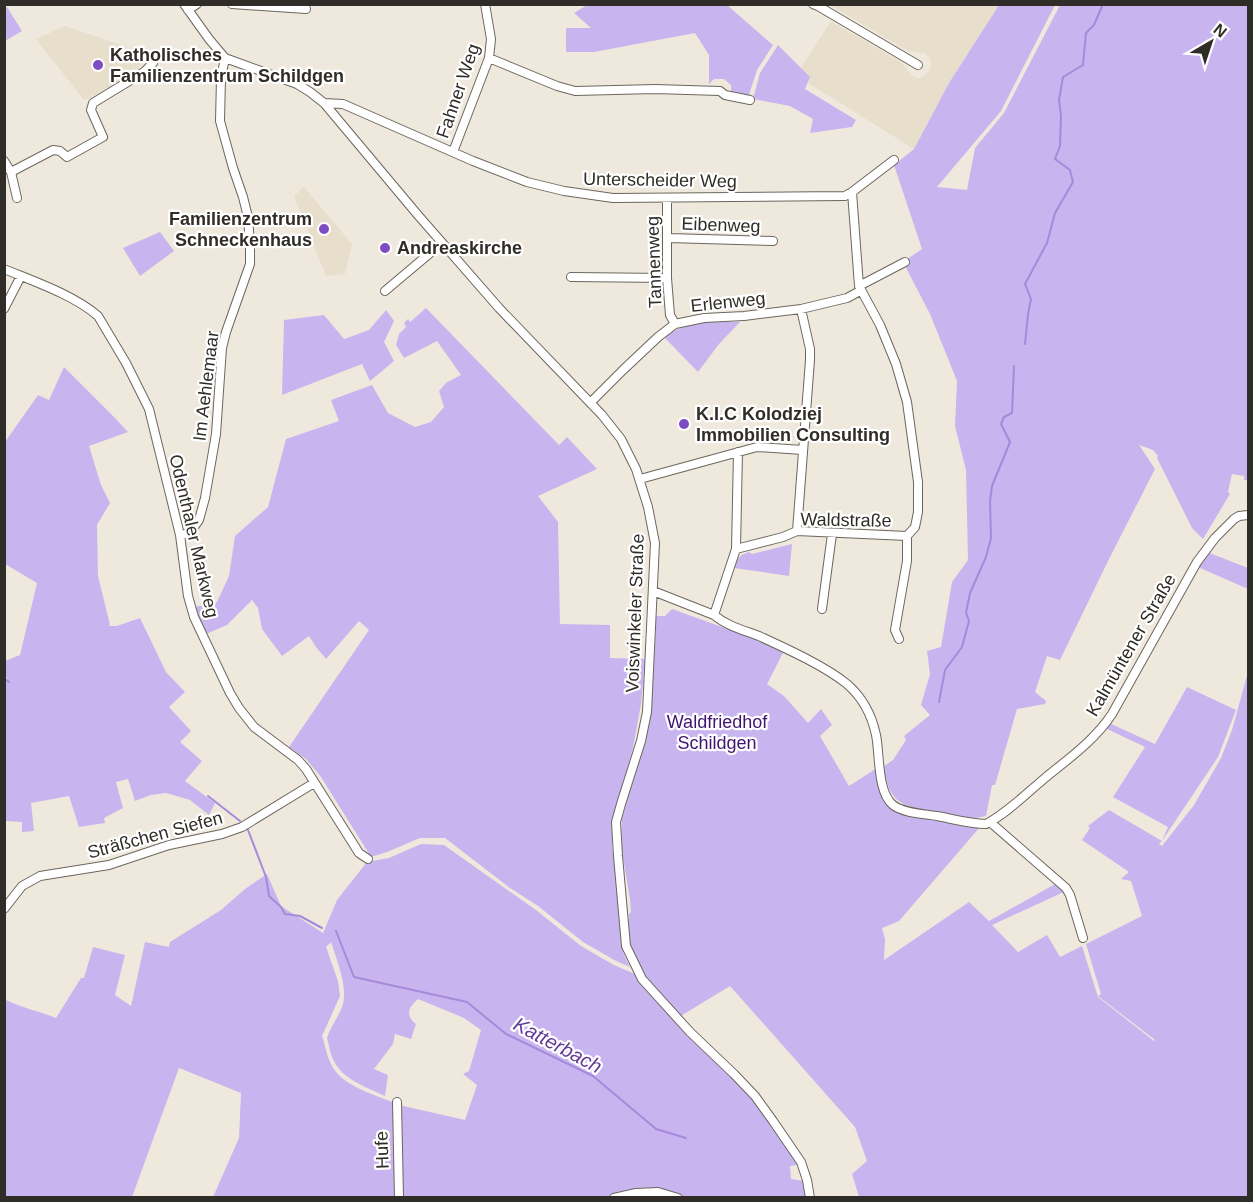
<svg xmlns="http://www.w3.org/2000/svg" width="1253" height="1202" font-family="Arial,sans-serif">
	<style>
		.built { fill: #e8decc }
		.green { fill: #c8b5ef }
		.lines { fill: none; stroke-linecap: round; stroke-linejoin: round }
		.stream { stroke: #a68ad9; stroke-width: 2 }
		.street-casing { stroke: #6c665d; stroke-width: 10 }
		.street { stroke: #fff; stroke-width: 8 }
		.poi-dot { fill: #7d4bc2; stroke: #fff; stroke-width: 2 }
		.labels { text-anchor: middle; dominant-baseline: central; stroke-width: 4.5; stroke-linejoin: round; paint-order: stroke }
		.poi-label { font-size: 18px; font-weight: bold; fill: #302d29; stroke: #fff; text-anchor: start }
		.street-label { font-size: 18px; fill: #302d29; stroke: #fff }
		.park-label { font-size: 18px; fill: #401371; stroke: #fff }
		.water-label { font-size: 20px; font-style: italic; fill: #623b99; stroke: #fff }
	</style>
	<rect width="100%" height="100%" fill="#efe9dd"/>
	<!-- built -->
	<path class="built" d="M830 5H999L949 83 914 149 808 83 810 77 801 68 831 21 902 63 912 76 919 78 926 75 931 66 930 59 925 53 908 51Z
		M65 26 145 53 139 69 135 73 87 99H83L36 39Z
		M304 187 352 244 345 274 326 276 294 196Z"/>
	<!-- green -->
	<path class="green" d="M587 5H727L773 45 757 70 748 98 731 94V85L724 79H714L709 84V55L695 33 594 52H566V28H591L574 13Z
		M999 5H1055L1001 111 937 187 967 190 975 148 1004 113 1060 5H1248V480H1244V476L1232 474 1228 492 1230 494 1203 539 1192 528 1157 458 1158 456 1153 450 1139 445 1155 469 1108 561 1060 660 1047 656 1035 692 1046 701 1045 704 1017 709 995 785H992L986 816 976 818H968L915 808 905 805 896 799 890 791 885 776 884 766 893 760 906 740 904 736 930 715 921 705 930 674 927 651 941 647 952 582 968 560 966 470 955 426 957 381 930 314 903 262 922 249 894 165 914 149 949 83Z
		M7 7 22 31 5 41V8Z
		M778 45 810 77 805 89 856 120 852 127 810 133 813 119 790 106 753 99 760 73Z
		M160 232 174 251 140 276 123 248Z
		M426 308 559 445 567 437 597 469 538 496 558 522 560 624 610 625V658L645 659 641 704 633 748 614 818 612 847 622 902 621 942 624 955 630 967 616 961 583 942 538 906 510 888 445 838H420L387 852 371 857 321 777 306 759 289 747 369 630 359 621 326 659 316 647 309 636 282 656 262 629 258 608 252 600 227 625 206 634 200 621 195 607 217 602 229 576 235 536 268 507 286 439 339 421 331 400 372 385 388 413 415 427 431 422 444 407 439 391 446 383 461 375 437 341 404 358 396 345 399 334 406 327 404 323 408 319 410 322Z
		M386 310 394 321 384 342 394 361 370 381 362 364 282 395 284 320 324 315 344 339 369 330Z
		M705 322H740L719 344 698 372 664 337C677 328 690 324 705 322Z
		M64 367 115 418 128 432 89 446 101 485 110 503 97 525 98 576 110 625 108 626H117L140 618 166 672 185 692 169 707 191 731 180 742 202 761 185 781 215 803 209 815 190 800 166 793 151 795 135 801 128 779 116 782 123 808 104 818 105 823 79 827 69 796 31 803 34 831 22 832V822L5 821 4 683 8 680 5 676V661L20 655 37 583 5 564V442L38 395 49 400Z
		M792 544 789 576 734 568C737 559 739 555 749 552L752 554Z
		M1207 552 1248 568V589L1198 567Z
		M672 609 761 641 783 653 767 684 784 696 808 723 821 709 832 725 820 736 849 786 877 768C879 785 877 795 890 807L980 827 899 921 882 928 885 939 884 960 969 902 989 921 1057 883 1066 891 992 925 1018 952 1047 935 1060 957 1082 946 1098 997 1154 1041 1155 1040 1098 996 1101 994 1086 944 1142 916 1131 881 1121 879 1129 872 1082 840 1090 828 1088 826 1109 810 1162 841 1168 827 1113 797 1145 747 1105 728 1109 723 1155 744 1187 687 1236 710 1218 757 1162 841 1159 844 1162 846 1194 805 1221 758 1232 730 1248 672V1197H859L852 1174 867 1161 855 1127 730 986 679 1017C663 998 635 973 629 948 627 936 629 925 629 914L631 912 630 899 621 846 622 819 641 750 650 705 655 649 656 616H665Z
		M421 844 444 845 536 910 581 946 614 965 637 975 704 1051 731 1072 755 1098 791 1151 797 1165 790 1166 791 1179 805 1181 809 1197H675L646 1192 613 1195 605 1198 401 1197 399 1105 465 1120 477 1085 463 1074 469 1071 481 1030 464 1018 418 999C408 1008 405 1015 416 1024L411 1039 395 1034 393 1044 374 1069 388 1075 385 1096C368 1088 342 1079 334 1061 330 1054 329 1045 327 1038 330 1027 338 1018 342 1007 349 989 337 961 331 942L326 947 338 981 340 996 322 1036C325 1045 327 1056 331 1064 340 1085 373 1094 392 1102L395 1105 397 1197H213L239 1138 241 1093 179 1068 132 1197H5L4 999C21 1008 39 1011 56 1018L81 978H84L93 947 125 955 115 995 131 1006 145 942 169 947 170 942 221 910 245 889 267 874 281 906 323 933 337 900 367 862 389 858Z"/>
	<g class="lines">
		<!-- stream -->
		<path class="stream" d="M1025 344 1028 314 1031 299 1025 284 1047 243 1055 213 1073 182 1070 170 1055 159 1060 146 1061 116 1059 100 1063 77 1083 65 1086 33 1094 25 1103 4
			M4 678 9 682
			M939 702 945 670 962 647 969 621 966 613 970 593 986 557 991 538 990 501 992 486 1010 442 1001 424 1004 417 1012 413 1014 366
			M208 796 240 821
			M248 830 266 877 269 896 281 907 285 914 300 916 322 928
			M336 931 354 977 467 1002 506 1034 593 1076 656 1129 686 1138"/>
		<!-- street casing -->
		<g class="street-casing">
			<path id="street" d="M184 4 209 39 225 58 297 84 310 92 324 103 417 214 499 308 602 415 621 439 636 469 648 507 655 543 647 712 641 741 621 804 616 822 618 856 626 946 642 979 690 1032 734 1074 755 1096 773 1121 801 1162 807 1180 810 1198
				M232 4 306 9
				M813 4 818 6 918 65
				M188 10 197 4
				M489 58 557 86 575 91 655 89 720 91 725 95 750 100
				M324 103 343 104 473 161 527 182 564 191 613 198 845 196 852 192 894 160
				M453 152 489 58 491 39 485 4
				M4 161 11 172 17 198
				M11 172 53 150 60 151 67 157 103 137 91 110 93 103 144 72 153 63
				M667 198V278L670 315 675 324
				M668 238 773 241
				M4 269C33 281 74 295 98 316L126 363 149 409 180 535 188 596 194 617 230 693 239 708 254 727 298 760 306 769 359 853 368 859
				M571 277 667 278
				M859 286 905 262
				M385 291 442 243
				M4 309 21 276
				M591 402 623 370 658 337 675 324 704 318 744 316 801 309 847 298 860 291
				M640 479 757 447 803 450
				M797 531 810 360V349L801 309
				M180 535 187 534 191 531 199 520 205 498 216 434 222 348 226 332 250 264V245L248 217 243 197 233 168 220 121 221 78 225 58
				M736 549 738 452
				M653 591 714 615C727 626 743 630 759 636 785 648 825 666 847 684 862 697 872 716 876 735 880 754 877 792 893 805 903 813 924 814 937 816 953 819 970 824 986 824 1007 813 1027 793 1045 778 1068 759 1095 740 1112 714L1197 562 1215 538 1234 519 1239 516 1248 515
				M822 609 832 534
				M714 615 736 549 783 537 797 531 907 536 915 527 918 512V482L907 402 896 364 880 325 859 286 852 192
				M899 639 895 630 907 561V536
				M990 822 1066 888 1070 895 1083 938
				M4 909 22 886 40 876 109 865 169 845 222 834 242 827 314 783
				M397 1102 399 1198
				M614 1198 636 1193 658 1192 678 1198"/>
		</g>
		<!-- street -->
		<use href="#street" class="street"/>
	</g>
	<!-- markers -->
	<g class="poi-dot">
		<circle cx="98" cy="65" r="6"/>
		<circle cx="324" cy="229" r="6"/>
		<circle cx="385" cy="248" r="6"/>
		<circle cx="684" cy="424" r="6"/>
	</g>
	<g class="labels">
		<!-- poi labels -->
		<g class="poi-label">
			<text x="110" y="55">Katholisches<tspan x="110" dy="21">Familienzentrum Schildgen</tspan></text>
			<text x="312" y="219" text-anchor="end">Familienzentrum<tspan x="312" dy="21">Schneckenhaus</tspan></text>
			<text x="397" y="248">Andreaskirche</text>
			<text x="696" y="414">K.I.C Kolodziej<tspan x="696" dy="21">Immobilien Consulting</tspan></text>
		</g>
		<!-- street labels -->
		<g class="street-label">
			<text transform="translate(458 91) rotate(-71)">Fahner Weg</text>
			<text transform="translate(660 180) rotate(1)">Unterscheider Weg</text>
			<text transform="translate(721 225) rotate(2)">Eibenweg</text>
			<text transform="translate(654 262) rotate(-92)">Tannenweg</text>
			<text transform="translate(728 302) rotate(-6)">Erlenweg</text>
			<text transform="translate(206 386) rotate(-83)">Im Aehlemaar</text>
			<text transform="translate(846 520) rotate(1)">Waldstraße</text>
			<text transform="translate(194 536) rotate(77)">Odenthaler Markweg</text>
			<text transform="translate(635 613) rotate(-88)">Voiswinkeler Straße</text>
			<text transform="translate(1131 645) rotate(-60)">Kalmüntener Straße</text>
			<text transform="translate(155 835) rotate(-15)">Sträßchen Siefen</text>
			<text transform="translate(382 1150) rotate(-92)">Hufe</text>
		</g>
		<!-- park labels -->
		<g class="park-label">
			<text x="717" y="722">Waldfriedhof<tspan x="717" dy="21">Schildgen</tspan></text>
		</g>
		<!-- water labels -->
		<g class="water-label">
			<text transform="translate(558 1045) rotate(28)">Katterbach</text>
		</g>
	</g>
	<!-- border -->
	<rect width="1253" height="1202" fill="none" stroke="#302d29" stroke-width="12"/>
	<!-- north arrow -->
	<g transform="translate(1211 42) rotate(39)" stroke="#ffffff" stroke-width="4.5" paint-order="stroke">
	<path d="M0-4.5L10 22L0 15L-10 22Z" fill="#302d29"/>
	<text y="-9" font-size="16" font-weight="bold" text-anchor="middle" fill="#302d29">N</text>
	</g>
</svg>
